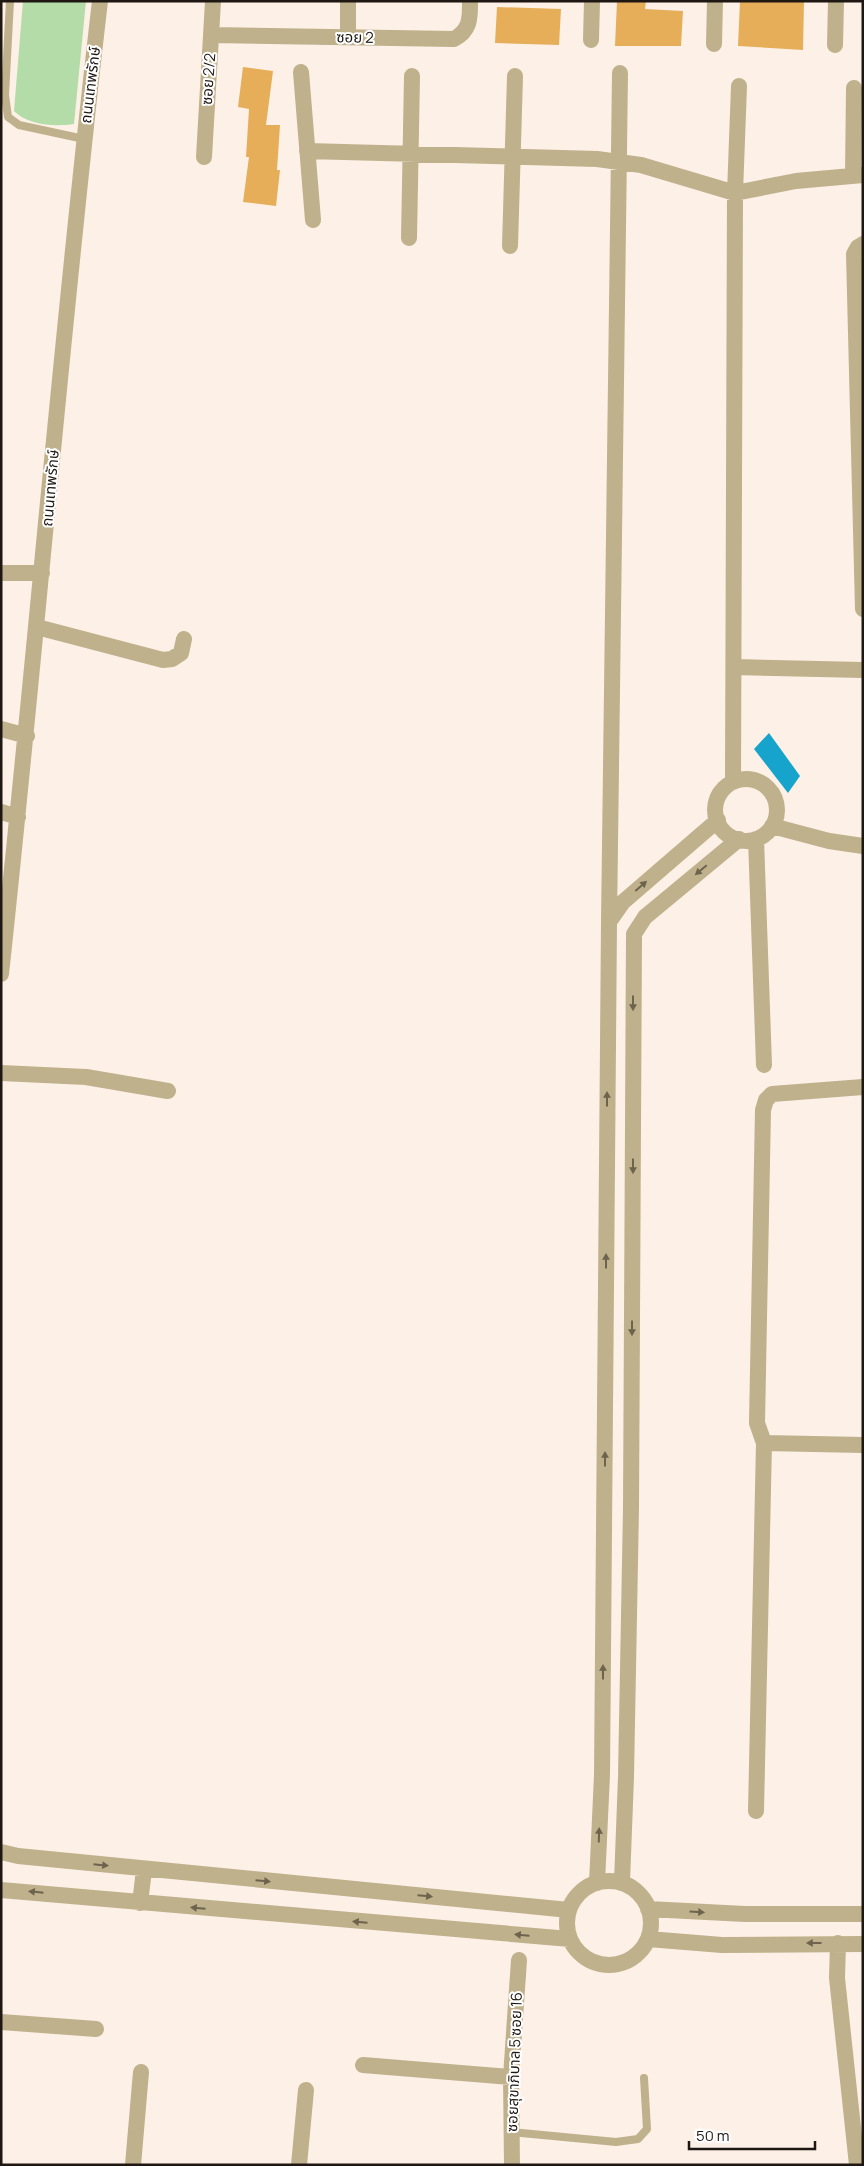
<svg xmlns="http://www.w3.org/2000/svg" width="864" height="2166" font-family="Manrope,'Noto Sans Thai',sans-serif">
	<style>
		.green { fill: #b4dca8 }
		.water { fill: #16a3cc }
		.building { fill: #e7ae59 }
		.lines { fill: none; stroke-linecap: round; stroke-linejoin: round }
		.service { stroke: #bfb18b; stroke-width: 8 }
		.minor { stroke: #bfb18b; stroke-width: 16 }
		.oneway { fill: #6e644e }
		.labels { text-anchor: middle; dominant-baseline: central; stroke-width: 4; stroke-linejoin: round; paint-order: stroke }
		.street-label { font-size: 15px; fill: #1e1712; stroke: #fff }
	</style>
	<rect width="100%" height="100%" fill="#fdf0e7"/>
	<!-- green -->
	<path class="green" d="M23 1H86L74 124C55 127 27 125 14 111Z"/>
	<!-- water -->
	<path class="water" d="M769 733 800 776 788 793 754 749Z"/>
	<!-- building -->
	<path class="building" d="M617 1H646L645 9 683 11 681 46H615Z
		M740 1H804L803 50 738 46Z
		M497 7 561 9 559 45 495 43Z
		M243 67 273 71 266 125H280L277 170H280L276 206 243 202 249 157H246L249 109 238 107Z"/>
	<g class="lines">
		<!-- service -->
		<path class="service" d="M10 1 5 95 8 117 19 125 84 139
			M511 2132 616 2142 638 2139 647 2129 644 2078"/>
		<!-- minor -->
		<path class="minor" d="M211 35 454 39C471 30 470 17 470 1
			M348 37V1
			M591 40 592 1
			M714 44 715 1
			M835 45 836 1
			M301 72 313 220
			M307 151 597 159 641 165 735 193 739 86
			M204 157 213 1
			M853 175 854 88
			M409 238 412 76
			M863 244 858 247 854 254 863 609
			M510 246 515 76
			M1 573H42
			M37 627 163 660 172 659 181 653 184 639
			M734 667 863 670
			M1 729 27 736
			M715 810a31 31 0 1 1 62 0a31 31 0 1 1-62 0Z
			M733 782 735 193 796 181 863 175
			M1 812 18 817
			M772 826 829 841 863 846
			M756 839 764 1065
			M609 922 623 902 718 820
			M1 974C36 650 62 325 100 1
			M1 1073 86 1077 168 1091
			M764 1443 757 1423 763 1110 766 1100 772 1094 863 1087
			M756 1811 764 1443 863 1445
			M1 1852 18 1856 569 1910
			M567 1923a42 42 0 1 1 84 0a42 42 0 1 1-84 0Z
			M622 1882 626 1777 631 1508 634 934 645 917 739 839
			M597 1883 602 1775 609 922 620 73
			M1 1890 570 1939
			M140 1903 144 1870
			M648 1909 745 1914H863
			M648 1939 722 1945 863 1944
			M838 1943 837 1978 857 2165
			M1 2022 96 2029
			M363 2065 511 2077
			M133 2165 141 2072
			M299 2165 306 2090
			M512 2165 511 2077 519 1960"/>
	</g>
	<!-- one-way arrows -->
	<defs><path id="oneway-solid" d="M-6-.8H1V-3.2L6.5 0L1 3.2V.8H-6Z" transform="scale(1.25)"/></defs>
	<g class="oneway">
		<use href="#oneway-solid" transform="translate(701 870) rotate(140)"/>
		<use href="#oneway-solid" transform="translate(641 886) rotate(-41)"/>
		<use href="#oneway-solid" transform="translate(633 1003) rotate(90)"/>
		<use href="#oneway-solid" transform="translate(607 1099) rotate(-90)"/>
		<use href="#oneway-solid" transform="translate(633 1166) rotate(90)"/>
		<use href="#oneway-solid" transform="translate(606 1261) rotate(-90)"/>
		<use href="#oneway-solid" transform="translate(632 1328) rotate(90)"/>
		<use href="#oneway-solid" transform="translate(605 1459) rotate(-90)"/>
		<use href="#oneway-solid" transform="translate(603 1672) rotate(-90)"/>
		<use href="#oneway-solid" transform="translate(599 1835) rotate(-88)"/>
		<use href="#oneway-solid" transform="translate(101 1865) rotate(6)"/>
		<use href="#oneway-solid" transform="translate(263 1881) rotate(5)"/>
		<use href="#oneway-solid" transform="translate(36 1892) rotate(-174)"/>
		<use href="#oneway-solid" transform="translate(425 1896) rotate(5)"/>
		<use href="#oneway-solid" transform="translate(198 1908) rotate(-175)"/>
		<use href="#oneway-solid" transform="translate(697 1912) rotate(3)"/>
		<use href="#oneway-solid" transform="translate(360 1922) rotate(-175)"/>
		<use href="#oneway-solid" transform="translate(522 1935) rotate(-175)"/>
		<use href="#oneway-solid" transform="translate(814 1943) rotate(180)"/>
	</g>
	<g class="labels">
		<!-- street labels -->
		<g class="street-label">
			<text transform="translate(355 37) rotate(1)">ซอย 2</text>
			<text transform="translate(208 79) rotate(-86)">ซอย 2/2</text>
			<text transform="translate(90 85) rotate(-83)">ถนนเทพรักษ์</text>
			<text transform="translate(50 488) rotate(-85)">ถนนเทพรักษ์</text>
			<text transform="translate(514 2062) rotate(-88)">ซอยสุขาภิบาล 5 ซอย 16</text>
		</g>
	</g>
	<!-- border -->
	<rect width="864" height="2166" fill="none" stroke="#1e1712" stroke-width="5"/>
	<!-- scale -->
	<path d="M689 2141v8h126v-8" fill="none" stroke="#1e1712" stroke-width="2.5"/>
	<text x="696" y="2141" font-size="15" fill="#1e1712" stroke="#ffffff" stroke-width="4" paint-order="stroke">50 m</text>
</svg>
